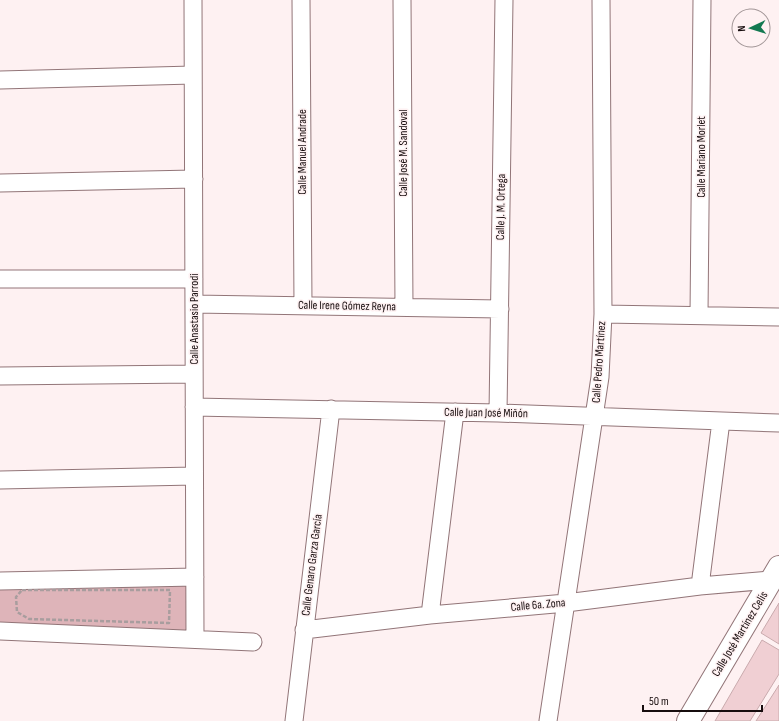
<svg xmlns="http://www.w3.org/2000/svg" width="779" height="721" font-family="'Sofia Sans Condensed',sans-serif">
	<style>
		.green { fill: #deb4b9 }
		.building { fill: #f0cfd3; stroke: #c9aaad }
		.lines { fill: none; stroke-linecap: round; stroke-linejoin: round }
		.minor-casing { stroke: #927578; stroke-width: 19 }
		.tertiary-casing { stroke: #927578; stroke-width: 24 }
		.path { stroke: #a89d9e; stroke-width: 2.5; stroke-dasharray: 4 2; stroke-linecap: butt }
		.minor { stroke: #fff; stroke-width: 17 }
		.tertiary { stroke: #fff; stroke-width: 22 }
		.labels { text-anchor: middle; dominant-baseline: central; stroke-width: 3; stroke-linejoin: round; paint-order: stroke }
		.street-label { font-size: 12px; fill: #170d0e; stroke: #fef1f2 }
	</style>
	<rect width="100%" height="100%" fill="#fef1f2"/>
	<!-- green -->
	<path class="green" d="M195 577V639L0 631V581Z"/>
	<!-- building -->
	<path class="building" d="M779 603V644L761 633Z
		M762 640 779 650V674L750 721H715Z
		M779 685V721H756Z"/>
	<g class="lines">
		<!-- minor casing -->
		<g class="minor-casing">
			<path id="minor" d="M193 0 195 639
				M301 0 303 305
				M402 0 404 307
				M0 80 193 75
				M0 183 194 179
				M0 279H194
				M194 304 500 309
				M603 314 779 317
				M699 315 702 0
				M0 376 193 374
				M194 407 498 413 779 423
				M498 413 504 0
				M0 480 194 476
				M0 581 195 577
				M700 586 721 421
				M430 615 455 412
				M304 630 430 615 566 603 700 586 771 580
				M0 631 253 642
				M294 721 331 409
				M548 721 600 377 603 314 601 0"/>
		</g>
		<!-- tertiary casing -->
		<g class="tertiary-casing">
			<path id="tertiary" d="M688 721 779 567"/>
		</g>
		<!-- path -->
		<path class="path" d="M22 590H170L169 623 29 619 17 612 16 597Z"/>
		<!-- minor -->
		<use href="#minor" class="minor"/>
		<!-- tertiary -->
		<use href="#tertiary" class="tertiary"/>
	</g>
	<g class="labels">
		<!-- street labels -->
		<g class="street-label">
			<text transform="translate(302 152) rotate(-90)">Calle Manuel Andrade</text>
			<text transform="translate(403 153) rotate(-90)">Calle José M. Sandoval</text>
			<text transform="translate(701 157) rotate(-90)">Calle Mariano Morlet</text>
			<text transform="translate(501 207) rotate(-89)">Calle J. M. Ortega</text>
			<text transform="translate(347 306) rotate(1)">Calle Irene Gómez Reyna</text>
			<text transform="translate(194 319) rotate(-90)">Calle Anastasio Parrodi</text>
			<text transform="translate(599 362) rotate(-86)">Calle Pedro Martínez</text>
			<text transform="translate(486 413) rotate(1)">Calle Juan José Miñón</text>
			<text transform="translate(312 565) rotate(-83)">Calle Genaro Garza García</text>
			<text transform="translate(538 605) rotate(-5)">Calle 6a. Zona</text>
			<text transform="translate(740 634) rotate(-59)">Calle José Martínez Celis</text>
		</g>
	</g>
	<!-- north arrow -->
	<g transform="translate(751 28) rotate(266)"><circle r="19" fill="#fef1f2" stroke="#a29697"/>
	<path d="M0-3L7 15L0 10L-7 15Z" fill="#137951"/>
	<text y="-6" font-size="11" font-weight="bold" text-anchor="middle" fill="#170d0e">N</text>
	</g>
	<!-- scale -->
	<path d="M643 705v6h119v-6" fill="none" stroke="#170d0e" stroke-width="2"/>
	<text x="649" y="705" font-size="12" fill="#170d0e" stroke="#fef1f2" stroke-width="3" paint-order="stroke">50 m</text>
</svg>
